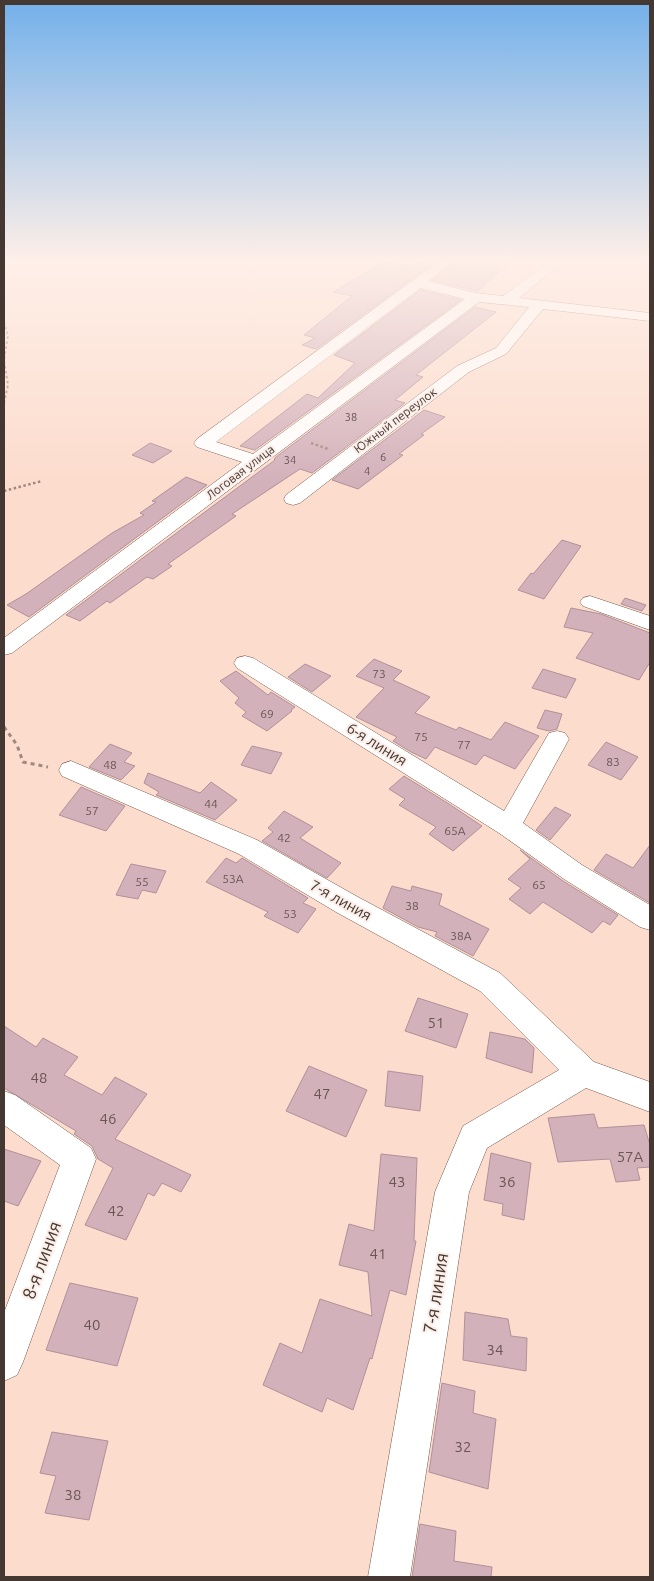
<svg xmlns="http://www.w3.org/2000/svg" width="654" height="1581" font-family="Ubuntu,sans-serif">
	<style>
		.building { fill: #d3b1bb; stroke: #b19099 }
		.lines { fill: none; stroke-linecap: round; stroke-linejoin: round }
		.street-casing { stroke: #73584a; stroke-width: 1 }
		.path-far2 { stroke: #9f897f; stroke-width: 2; stroke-dasharray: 2.5 2.5; stroke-linecap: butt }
		.path-far1 { stroke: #9f897f; stroke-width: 2.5; stroke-dasharray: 2.5 2.5; stroke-linecap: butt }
		.path { stroke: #9f897f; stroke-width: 3; stroke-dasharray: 4 4; stroke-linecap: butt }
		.street { fill: #fff; fill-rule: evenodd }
		.labels { text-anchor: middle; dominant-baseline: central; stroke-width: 4; stroke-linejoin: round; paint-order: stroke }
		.far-number-label { font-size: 11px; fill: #685654 }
		.far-street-label { font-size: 12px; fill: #453832; stroke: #fbeee8 }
		.number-label { font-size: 12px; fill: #685654 }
		.street-label { font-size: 15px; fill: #453832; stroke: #fbeee8 }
		.near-number-label { font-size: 15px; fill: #685654 }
		.near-street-label { font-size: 18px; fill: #453832; stroke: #fbeee8 }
	</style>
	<rect width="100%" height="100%" fill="#fcdccd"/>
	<!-- building -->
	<path class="building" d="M385 261 413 266 421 261H436L316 349 302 345 315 338 304 335 352 296 333 292Z
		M456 261H511L478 291 432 280Z
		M420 290 461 300 255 450 240 446 307 394 318 398 355 363 334 355Z
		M475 307 496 312 416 375 423 377 395 400 405 403 312 473 300 469 232 514 236 516 168 564 172 566 153 579 147 577 110 603 107 601 80 621 66 615 275 460 274 459 276 457Z
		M424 410 445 417 421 434 424 435 399 454 403 455 358 489 332 480Z
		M150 443 172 451 153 463 132 455Z
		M186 477 207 485 29 617 7 605 26 594 112 533 144 515 140 513 156 502 152 501Z
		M562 540 581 546 544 599 518 590 531 573 533 574Z
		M625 598 646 605 642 611 621 604Z
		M571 608 601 614 650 633V662L639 680 576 658 593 633 564 627Z
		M374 659 402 671 393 680 430 697 415 713 456 730 459 727 491 740 505 722 539 736 515 769 484 755 476 765 435 747 426 759 411 752 393 741 397 737 356 717 384 688 356 676Z
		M305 664 331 676 312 692 288 677Z
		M543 669 576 679 566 698 532 688Z
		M236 671 268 695 271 692 295 707 291 710 292 711 267 731 242 716 246 712 235 703 239 698 220 681Z
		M545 710 562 714 557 729 549 731 537 728Z
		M606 742 638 757 621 780 588 765Z
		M110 744 132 753 124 762 135 766 121 780 89 767Z
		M252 746 282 753 271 774 241 765Z
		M148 773 200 793 211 782 237 800 215 820 156 795 159 792 144 783Z
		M404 776 449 804 482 826 453 851 429 834 436 827 399 805 405 799 389 789Z
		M81 787 125 806 106 831 59 815Z
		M555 807 571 815 550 840 536 830Z
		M284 811 313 827 300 838 341 863 327 878 262 841 273 832 268 828Z
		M650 845V903L594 870 606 854 633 868Z
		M520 850 563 881 618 915 610 925 603 921 592 933 543 902 530 914 509 899 521 888 508 879 530 859Z
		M226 858 236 863 242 858 308 898 303 903 316 909 298 933 264 916 268 912 206 882Z
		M131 864 166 871 156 893 142 890 138 899 116 895Z
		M392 886 411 891 412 886 442 894 439 905 489 929 473 956 435 936 437 932 418 927 383 908Z
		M418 998 468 1014 456 1048 405 1031Z
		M4 1026 36 1047 43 1038 78 1057 64 1075 102 1095 115 1077 147 1094 115 1139 191 1175 181 1192 162 1183 154 1196 148 1193 126 1240 85 1225 113 1168 98 1159 92 1146 74 1134 76 1131 4 1088Z
		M490 1032 525 1039 534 1048 532 1073 486 1058Z
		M309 1066 367 1090 346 1137 286 1111Z
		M388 1071 423 1076 420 1111 385 1106Z
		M594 1114 598 1128 644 1125 650 1145V1167L637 1168 640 1180 616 1182 610 1159 558 1162 548 1118Z
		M4 1149 41 1161 18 1206 4 1201Z
		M491 1153 531 1163 524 1220 502 1215 503 1204 484 1200Z
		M381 1154 417 1158 414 1241H416L406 1295 390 1290 372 1359 370 1358 353 1410 327 1398 322 1412 263 1385 280 1343 302 1353 320 1299 372 1316 368 1272 339 1265 349 1224 374 1231Z
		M70 1283 138 1298 117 1366 46 1350Z
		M465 1312 508 1319 511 1336 527 1338 526 1371 463 1360Z
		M442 1383 475 1391 473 1413 496 1419 488 1489 429 1472Z
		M52 1432 108 1441 89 1520 45 1513 56 1476 40 1473Z
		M420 1524 456 1531 454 1561 492 1567 491 1577H412Z"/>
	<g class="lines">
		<!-- street casing -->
		<g class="street-casing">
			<path id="street" d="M439 261H454L428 281 476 293 503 296 550 261H564L519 298 650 313V321L543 309 506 354 469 372 300 503 293 505 286 503 284 499 286 495 457 366 496 348 529 307 479 302 12 653 4 655V638L242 462 197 447 194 443 197 439ZM420 288 465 299 253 454 216 442Z
				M590 596 650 616V630L583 606 580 602 583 598Z
				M245 656 253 658 504 811 549 733 557 731 565 733 569 739 523 823 582 865 650 905V930L640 927 564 879 499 833 237 668 234 663 237 658Z
				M71 761 257 840 356 896 500 973 594 1062 650 1082V1112L586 1088 487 1148 469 1192 410 1577H368L435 1192 463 1126 559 1070 480 991 336 912 239 854 62 776 59 770 62 764Z
				M4 1091 15 1095 91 1148 96 1159 23 1362 17 1375 4 1381V1313L60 1165 4 1125Z"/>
		</g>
		<!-- path-far2 -->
		<path class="path-far2" d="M646 261 650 269
			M4 322 8 336 4 360 8 385 4 403"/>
		<!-- path-far1 -->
		<path class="path-far1" d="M311 443 328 449
			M4 491 42 481"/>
		<!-- path -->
		<path class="path" d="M4 727 17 745 23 762 48 767"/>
		<!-- street -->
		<use href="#street" class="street"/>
	</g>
	<!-- sky -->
	<linearGradient id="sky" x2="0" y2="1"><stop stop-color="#73b0ea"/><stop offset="0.54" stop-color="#feefe8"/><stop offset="1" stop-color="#feefe8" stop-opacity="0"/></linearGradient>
	<rect width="654" height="482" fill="url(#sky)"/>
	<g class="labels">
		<!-- far-number labels -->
		<g class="far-number-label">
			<text x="351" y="417">38</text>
			<text x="383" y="457">6</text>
			<text x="290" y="460">34</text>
			<text x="367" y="471">4</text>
		</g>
		<!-- far-street labels -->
		<g class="far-street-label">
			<text transform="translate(395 420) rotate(-37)">Южный переулок</text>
			<text transform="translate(240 472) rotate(-37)">Логовая улица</text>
		</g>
		<!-- number labels -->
		<g class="number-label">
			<text x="379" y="673">73</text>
			<text x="267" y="713">69</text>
			<text x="421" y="736">75</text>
			<text x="464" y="744">77</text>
			<text x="613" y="761">83</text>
			<text x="110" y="764">48</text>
			<text x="211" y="803">44</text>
			<text x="92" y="810">57</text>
			<text x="455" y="830">65А</text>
			<text x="284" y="837">42</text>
			<text x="233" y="878">53А</text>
			<text x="142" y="881">55</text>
			<text x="539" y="884">65</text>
			<text x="412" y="905">38</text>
			<text x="290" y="913">53</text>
			<text x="461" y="935">38А</text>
		</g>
		<!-- street labels -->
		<g class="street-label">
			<text transform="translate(377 744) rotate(32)">6-я линия</text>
			<text transform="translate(341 900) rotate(29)">7-я линия</text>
		</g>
		<!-- near-number labels -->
		<g class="near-number-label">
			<text x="436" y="1022">51</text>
			<text x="39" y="1077">48</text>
			<text x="322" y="1093">47</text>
			<text x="108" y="1118">46</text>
			<text x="630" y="1156">57А</text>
			<text x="397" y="1181">43</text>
			<text x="507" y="1181">36</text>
			<text x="116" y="1210">42</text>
			<text x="378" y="1253">41</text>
			<text x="92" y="1324">40</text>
			<text x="495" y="1349">34</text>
			<text x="463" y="1446">32</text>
			<text x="73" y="1494">38</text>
		</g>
		<!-- near-street labels -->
		<g class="near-street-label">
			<text transform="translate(41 1260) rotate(-70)">8-я линия</text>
			<text transform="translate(435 1293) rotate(-81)">7-я линия</text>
		</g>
	</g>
	<!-- border -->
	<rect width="654" height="1581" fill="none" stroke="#453832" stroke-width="10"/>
</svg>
